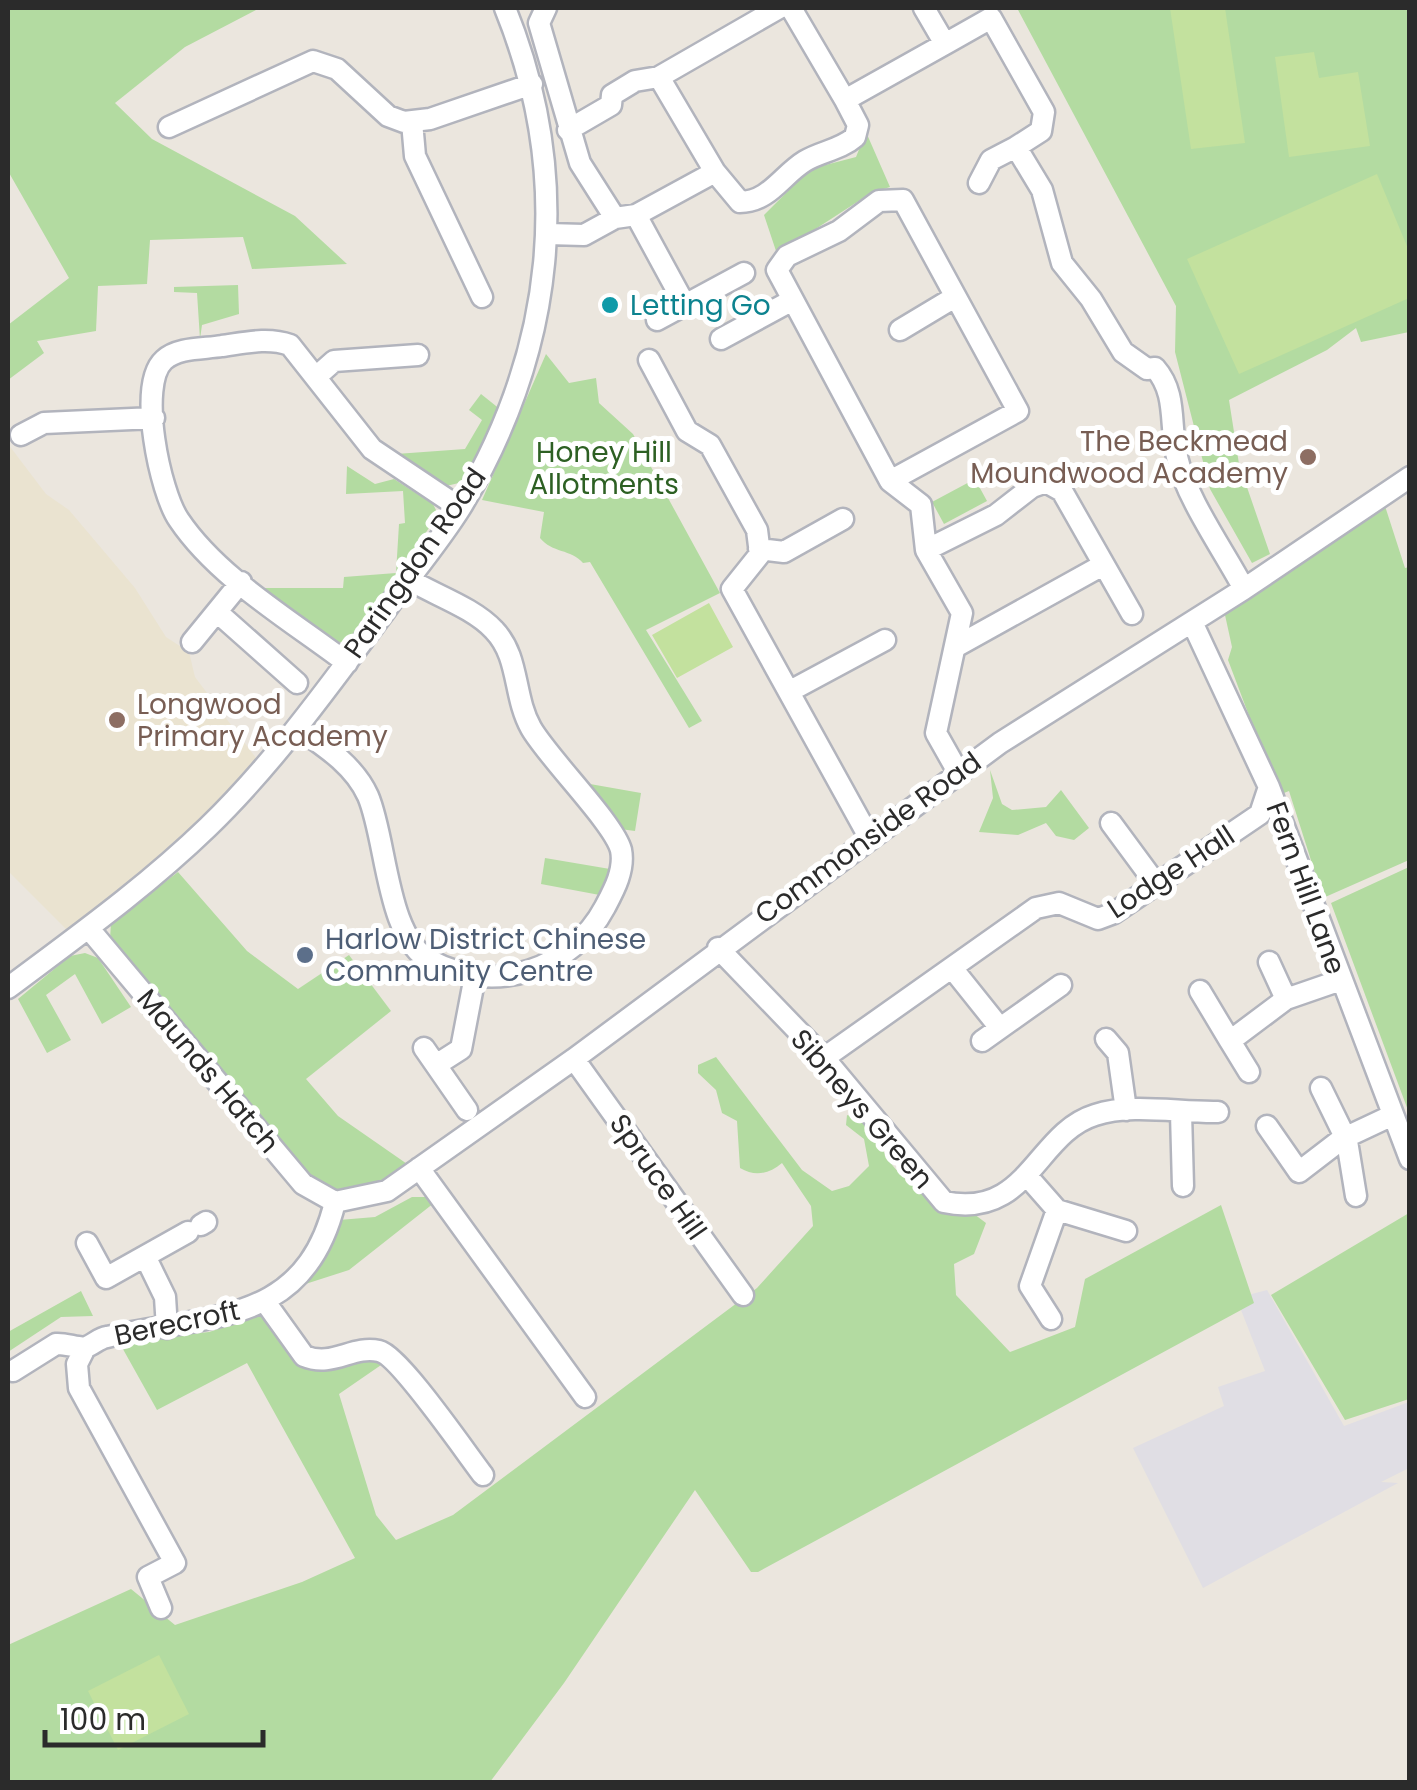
<svg xmlns="http://www.w3.org/2000/svg" width="1417" height="1790" font-family="Poppins,sans-serif">
	<style>
		.industrial { fill: #e0dee4 }
		.education { fill: #eae3d0 }
		.green { fill: #b3dba1 }
		.pitch { fill: #c3e19e }
		.lines { fill: none; stroke-linecap: round; stroke-linejoin: round }
		.minor-casing { stroke: #b2b4bd; stroke-width: 25 }
		.minor { stroke: #fff; stroke-width: 20 }
		.culture-dot { fill: #0f9aa8; stroke: #fff; stroke-width: 4 }
		.education-dot { fill: #8d6e63; stroke: #fff; stroke-width: 4 }
		.service-dot { fill: #5c6f8a; stroke: #fff; stroke-width: 4 }
		.labels { text-anchor: middle; dominant-baseline: central; stroke-width: 10; stroke-linejoin: round; paint-order: stroke }
		.culture-label { font-size: 28px; fill: #0d838f; stroke: #fff; text-anchor: start }
		.education-label { font-size: 28px; fill: #785e54; stroke: #fff; text-anchor: end }
		.park-label { font-size: 28px; fill: #2d6023; stroke: #fff }
		.street-label { font-size: 28px; fill: #2b2b2b; stroke: #fff }
		.service-label { font-size: 28px; fill: #4e5e75; stroke: #fff; text-anchor: start }
	</style>
	<rect width="100%" height="100%" fill="#ebe6de"/>
	<!-- industrial -->
	<path class="industrial" d="M1267 1290 1344 1426 1409 1402V1468L1381 1482 1398 1483 1203 1588 1133 1448 1224 1406 1218 1387 1265 1371 1241 1310 1253 1303 1248 1295Z"/>
	<!-- education -->
	<path class="education" d="M8 444 46 494 69 510 135 588 166 637 189 652 195 677 259 762 206 829 168 849 105 905 67 930 8 871Z"/>
	<!-- green -->
	<path class="green" d="M8 8H260L185 47 115 103 152 139 295 216 347 264 252 269 243 237 150 240 147 284 98 286 96 331 37 341 44 353 8 380V325L69 278 8 171Z
		M1017 8H1409V332L1361 342 1356 328 1327 350 1229 400 1239 464 1270 554 1252 563 1210 489 1175 352 1176 306Z
		M866 132 890 187 871 193 777 254 764 215 810 169 856 157Z
		M238 285 239 314 202 325 200 339 197 293 174 292V287Z
		M546 354 569 383 596 378 599 403 633 434 720 593 646 630 702 721 689 728 590 562 583 563C571 549 552 553 540 538L544 512 482 500Z
		M481 394 501 410 463 482 442 487 396 454 465 449 482 420 469 410Z
		M347 466 375 484 394 479 433 504 438 514 359 635 344 643 332 641 263 588H343L344 577 396 573 399 524 405 523 403 491 346 494Z
		M975 479 987 501 944 524 932 502Z
		M1385 506 1405 568 1409 567V860L1323 898 1289 791 1279 795 1228 660 1232 647 1225 615Z
		M990 770 1002 804 1012 810 1046 807 1061 790 1089 828 1074 840 1056 836 1046 823 1018 835 979 832 993 798Z
		M590 784 641 793 635 831 620 829Z
		M545 858 610 869 605 896 541 884Z
		M1409 867V1113L1331 903Z
		M178 872 247 951 298 989 349 955 391 1011 306 1079 338 1116 410 1166C375 1196 343 1200 305 1174L110 939 111 923Z
		M85 953 98 958 131 1007 102 1024 75 974 46 995 71 1040 47 1053 18 999 70 956Z
		M716 1057 802 1170 832 1191 849 1186 869 1166 864 1139 846 1125 847 1115C898 1131 869 1132 890 1162 904 1182 932 1199 950 1215L970 1211 986 1223 974 1254 954 1264 956 1295 1010 1352 1075 1327 1085 1279 1221 1205 1254 1303 758 1572H751L695 1490 564 1683 490 1782H8V1645L131 1589 175 1625 302 1582 355 1558 247 1363 157 1410 119 1342 209 1332 263 1315C307 1397 328 1338 384 1363L339 1394 376 1515 396 1540 453 1515 757 1288 813 1226 811 1206 782 1163C769 1174 755 1177 740 1168L737 1121 722 1113 716 1090 698 1073V1065Z
		M412 1197H431L434 1203 349 1270 293 1288 324 1253 339 1220 375 1217Z
		M1409 1213V1399L1345 1420 1271 1295Z
		M81 1291 93 1316 61 1317 8 1352V1332Z"/>
	<!-- pitch -->
	<path class="pitch" d="M1170 8H1225L1245 143 1191 149Z
		M1314 52 1319 78 1358 72 1370 146 1289 157 1275 57Z
		M1377 174 1409 251V298L1239 374 1187 259Z
		M709 603 733 647 677 678 652 635Z
		M159 1655 189 1714 118 1750 88 1691Z"/>
	<g class="lines">
		<!-- minor casing -->
		<g class="minor-casing">
			<path id="minor" d="M546 8 539 23 580 163 615 218 584 235 548 234
				M791 8 845 100 945 44
				M924 8 945 44 991 18 1044 112 1041 131 1016 147 1042 190 1062 263 1091 299 1123 352 1147 369 1155 368C1178 394 1169 426 1177 457 1186 498 1224 551 1244 589
				M412 122 415 156 482 297
				M169 127 313 61 337 69 388 116 404 122 430 119 532 84
				M568 130 611 105 612 95 635 81 659 77
				M715 172 740 202C769 202 782 175 805 161 822 151 840 150 855 137L858 125 845 100
				M979 183 991 160 1016 147
				M636 215 685 305
				M615 218 636 215 715 172 659 77 779 8
				M657 320 744 273
				M900 330 955 297
				M721 339 791 301
				M649 360 687 431 710 445 757 530 760 554 732 589 869 837
				M316 377 334 361 418 355
				M21 435 44 423 154 418
				M890 481 777 270 787 256 839 231 879 201 903 200 1018 411 890 481 921 505 926 550 996 515 1032 487 1046 482 1062 491 1132 614
				M759 549 784 552 843 519
				M926 550 962 613 936 733 958 772
				M217 612 297 683
				M1192 622 1269 787 1410 1159
				M192 642 241 582
				M957 646 1103 565
				M347 663C292 621 218 578 179 520 160 493 137 384 164 360 178 347 204 349 222 346 244 343 268 337 290 345L372 449 460 508
				M792 690 885 640
				M298 728C324 746 354 765 368 796 387 840 386 938 431 961 496 996 572 969 605 907 614 890 625 870 621 850 614 823 548 758 531 728 513 696 520 657 494 630 474 608 435 595 410 580
				M1111 823 1156 884
				M90 930 303 1184 335 1202
				M718 948 824 1058 944 1202C1028 1220 1036 1133 1095 1115 1132 1103 1179 1113 1218 1112
				M1269 962 1286 999
				M952 968 1000 1028
				M8 988C76 937 146 887 208 827 275 762 329 686 385 611 410 576 438 544 461 507 555 350 574 178 505 8
				M1200 991 1230 1041
				M1106 1039 1118 1053 1126 1110
				M982 1041 1061 985
				M424 1048 467 1110
				M824 1058 1036 908 1059 903 1098 919 1114 913 1260 814 1269 787
				M574 1059 743 1295
				M436 1065 461 1049 475 976
				M1249 1072 1230 1041 1286 999 1341 980
				M1321 1088 1347 1141 1356 1196
				M1181 1113 1183 1186
				M1267 1126 1299 1172 1342 1139 1393 1115
				M419 1168 585 1397
				M1028 1177 1057 1210 1030 1286 1051 1319
				M335 1202 387 1191 574 1059 1000 743 1244 589 1410 477
				M1057 1210 1126 1231
				M201 1225 206 1222
				M87 1243 106 1278 188 1232
				M145 1256 165 1297 167 1328
				M266 1303 304 1356C333 1368 352 1345 379 1351 399 1355 466 1453 483 1475
				M85 1348 77 1364 79 1388 175 1563 148 1577 161 1608
				M13 1371 56 1344C66 1343 79 1349 86 1347 93 1345 99 1338 107 1337 208 1314 305 1327 335 1202"/>
		</g>
		<!-- minor -->
		<use href="#minor" class="minor"/>
	</g>
	<!-- markers -->
	<circle class="culture-dot" cx="610" cy="305" r="10"/>
	<g class="education-dot">
		<circle cx="1308" cy="457" r="10"/>
		<circle cx="117" cy="720" r="10"/>
	</g>
	<circle class="service-dot" cx="305" cy="955" r="10"/>
	<g class="labels">
		<!-- culture labels -->
		<g class="culture-label">
			<text x="630" y="305">Letting Go</text>
		</g>
		<!-- education labels -->
		<g class="education-label">
			<text x="1288" y="441">The Beckmead<tspan x="1288" dy="32">Moundwood Academy</tspan></text>
			<text x="137" y="704" text-anchor="start">Longwood<tspan x="137" dy="32">Primary Academy</tspan></text>
		</g>
		<!-- park labels -->
		<g class="park-label">
			<text x="604" y="452">Honey Hill<tspan x="604" dy="32">Allotments</tspan></text>
		</g>
		<!-- street labels -->
		<g class="street-label">
			<text transform="translate(415 563) rotate(-55)">Paringdon Road</text>
			<text transform="translate(868 838) rotate(-36)">Commonside Road</text>
			<text transform="translate(1171 872) rotate(-33)">Lodge Hall</text>
			<text transform="translate(1306 888) rotate(70)">Fern Hill Lane</text>
			<text transform="translate(208 1071) rotate(50)">Maunds Hatch</text>
			<text transform="translate(862 1109) rotate(49)">Sibneys Green</text>
			<text transform="translate(658 1177) rotate(55)">Spruce Hill</text>
			<text transform="translate(177 1323) rotate(-12)">Berecroft</text>
		</g>
		<!-- service labels -->
		<g class="service-label">
			<text x="325" y="939">Harlow District Chinese<tspan x="325" dy="32">Community Centre</tspan></text>
		</g>
	</g>
	<!-- border -->
	<rect width="1417" height="1790" fill="none" stroke="#2b2b2b" stroke-width="20"/>
	<!-- scale -->
	<path d="M45 1730v15h218v-15" fill="none" stroke="#2b2b2b" stroke-width="5"/>
	<text x="60" y="1730" font-size="30" fill="#2b2b2b" stroke="#ffffff" stroke-width="8" paint-order="stroke">100 m</text>
</svg>
